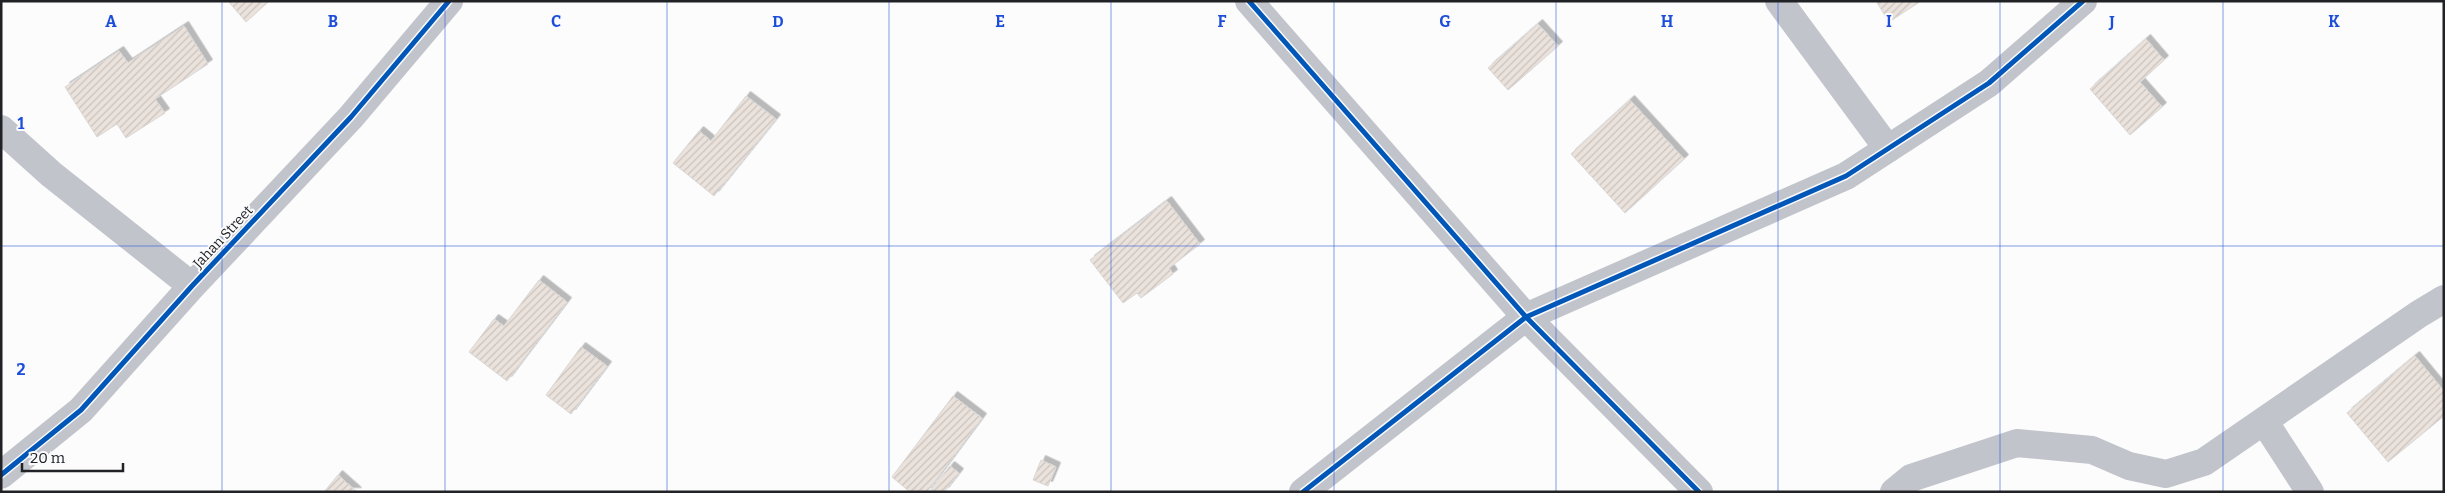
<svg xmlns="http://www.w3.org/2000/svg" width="2445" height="493" font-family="Bitter,serif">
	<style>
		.building { fill: url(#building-hatch); stroke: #d9d7d6; filter: url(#shadow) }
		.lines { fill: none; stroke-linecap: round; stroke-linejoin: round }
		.street { stroke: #c2c4cc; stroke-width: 28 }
		.cycleway-casing { stroke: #fbfbfd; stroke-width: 8 }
		.cycleway { stroke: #0057b8; stroke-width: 5 }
		.grid { fill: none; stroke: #1d4ed8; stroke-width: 1; stroke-opacity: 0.55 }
		.labels { text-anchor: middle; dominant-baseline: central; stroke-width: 4; stroke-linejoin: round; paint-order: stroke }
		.street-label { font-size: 14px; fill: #212225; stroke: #fbfbfd }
		.grid-label { font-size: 16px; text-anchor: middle; font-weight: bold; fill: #1d4ed8; stroke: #fbfbfd; stroke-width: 4; stroke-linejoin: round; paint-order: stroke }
	</style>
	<defs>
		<pattern id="building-hatch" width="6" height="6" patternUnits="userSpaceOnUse" patternTransform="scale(1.25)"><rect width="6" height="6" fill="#ebe2dc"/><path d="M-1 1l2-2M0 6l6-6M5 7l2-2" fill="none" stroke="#c9c2bd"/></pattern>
		<filter id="shadow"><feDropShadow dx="4.5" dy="-4.5" stdDeviation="0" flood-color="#0004"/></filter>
	</defs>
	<rect width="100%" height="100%" fill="#fcfcfc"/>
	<!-- building -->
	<path class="building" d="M228 1H269L246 22Z
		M1876 1H1921L1889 22Z
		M1538 24 1558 46 1508 90 1488 68Z
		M184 26 208 64 155 99 165 113 126 138 117 124 97 137 65 87 119 51 128 63Z
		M2146 39 2164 60 2140 82 2162 107 2130 135 2090 89Z
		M746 96 776 119 714 196 673 163 699 131 711 141Z
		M1630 100 1684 159 1625 213 1571 154Z
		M1167 201 1200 244 1169 268 1173 274 1141 298 1137 293 1123 303 1090 260Z
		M539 280 567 302 507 381 469 352 494 319 504 326Z
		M581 347 607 366 571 414 546 395Z
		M2415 356 2444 391V416L2388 462 2347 413Z
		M953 396 982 418 927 492H910L892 477Z
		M1041 460 1056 467 1048 486 1033 480Z
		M950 466 959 473 944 492H929Z
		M338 475 357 492H324Z"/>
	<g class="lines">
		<!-- street -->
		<path class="street" d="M1249 1 1526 317 1699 492
			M1779 1 1888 149
			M1 129 51 174 192 286
			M2264 421 2310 492
			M1 475 81 410 192 286 351 117 449 1
			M1303 492 1526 317 1846 176 1989 83 2083 1
			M1894 492 1911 478 2017 443 2092 450 2129 466 2166 474 2204 462 2419 314 2444 299"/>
		<!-- cycleway casing -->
		<g class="cycleway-casing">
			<path id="cycleway" d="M1249 1 1526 317 1699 492
				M1 475 81 410 192 286 351 117 449 1
				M1303 492 1526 317 1846 176 1989 83 2083 1"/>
		</g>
		<!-- cycleway -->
		<use href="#cycleway" class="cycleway"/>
	</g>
	<!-- grid -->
	<path class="grid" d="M222 1V492M445 1V492M667 1V492M889 1V492M1111 1V492M1334 1V492M1556 1V492M1778 1V492M2000 1V492M2223 1V492M1 246H2444"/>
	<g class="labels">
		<!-- street labels -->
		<g class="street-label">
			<text transform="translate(223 237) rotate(-47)">Jahan Street</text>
		</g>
	</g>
	<g class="grid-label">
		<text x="111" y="27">A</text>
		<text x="333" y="27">B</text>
		<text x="556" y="27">C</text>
		<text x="778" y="27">D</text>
		<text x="1000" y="27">E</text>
		<text x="1222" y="27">F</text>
		<text x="1445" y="27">G</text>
		<text x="1667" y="27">H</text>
		<text x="1889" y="27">I</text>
		<text x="2112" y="27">J</text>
		<text x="2334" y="27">K</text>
		<text x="21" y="129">1</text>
		<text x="21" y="375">2</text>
	</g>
	<!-- border -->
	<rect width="2445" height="493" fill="none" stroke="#212225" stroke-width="5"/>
	<!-- scale -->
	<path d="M22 463v8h101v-8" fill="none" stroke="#212225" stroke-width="2.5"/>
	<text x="30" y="463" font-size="15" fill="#212225" stroke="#fbfbfd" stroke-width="4" paint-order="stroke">20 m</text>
</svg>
